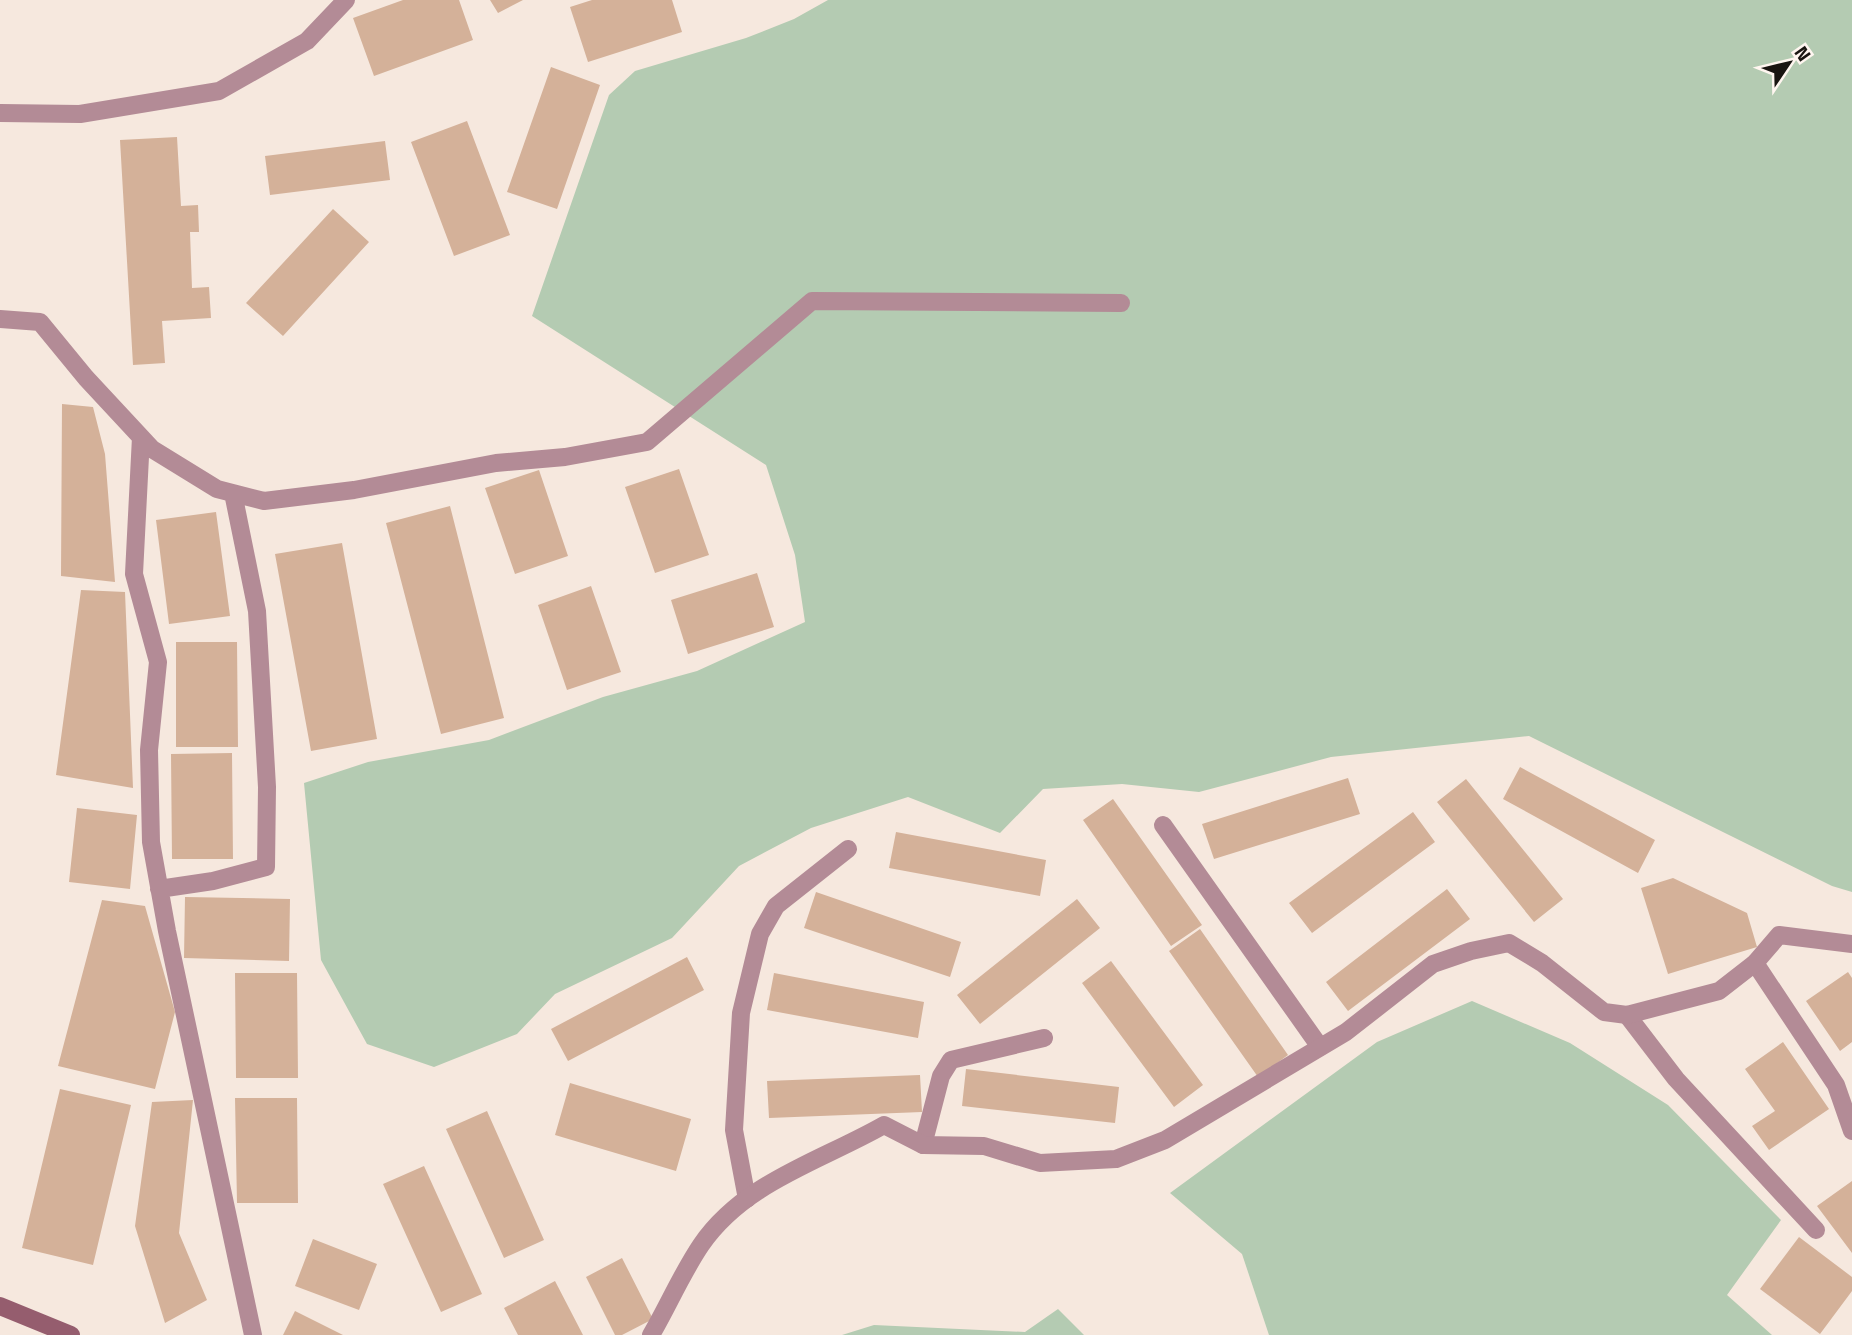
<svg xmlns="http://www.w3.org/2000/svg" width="1852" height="1335" font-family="'Titillium Web',sans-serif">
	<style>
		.green { fill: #b4cbb2 }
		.building { fill: #d4b199 }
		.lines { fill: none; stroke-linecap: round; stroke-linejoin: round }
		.lane { stroke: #b38b96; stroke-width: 18 }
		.street { stroke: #b38b96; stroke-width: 18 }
		.secondary { stroke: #955d6e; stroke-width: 18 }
	</style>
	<rect width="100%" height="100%" fill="#f6e8de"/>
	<!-- green -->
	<path class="green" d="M828 0H1852V892L1832 886 1529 736 1331 757 1199 792 1122 784 1043 789 1000 833 908 797 811 828 739 866 672 938 555 994 517 1034 434 1067 367 1044 321 960 304 783 368 762 489 740 603 697 697 671 805 622 795 555 766 465 532 316 609 95 635 71 746 38 794 19Z
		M1472 1001 1570 1043 1668 1105 1781 1220 1727 1295 1772 1335H1269L1242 1254 1170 1193 1377 1042Z
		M1058 1309 1084 1335H842L874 1325 1025 1332Z"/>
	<!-- building -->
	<path class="building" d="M403 0H459L473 40 374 76 353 18Z
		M490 0H523L498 13Z
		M592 0H672L682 32 588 62 570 7Z
		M551 67 600 85 557 209 507 192Z
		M467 121 510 235 454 256 411 142Z
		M177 137 181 206 198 205 199 232H190L192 288 209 287 211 318 162 321 165 363 133 365 120 140Z
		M385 141 390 180 270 195 265 156Z
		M333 209 369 242 283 336 246 303Z
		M62 404 93 407 105 454 115 582 61 576Z
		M679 469 709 555 655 573 625 487Z
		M539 470 568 556 515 574 485 488Z
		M450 506 504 718 441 734 386 523Z
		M216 512 230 616 169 624 156 520Z
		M342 543 377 739 311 751 275 554Z
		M757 573 774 627 688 654 671 600Z
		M591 586 621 672 567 690 538 605Z
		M81 590 125 592 133 788 56 775Z
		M176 642H237L238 747H176Z
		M232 753 233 859H172L171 754Z
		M1520 767 1655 840 1638 873 1503 799Z
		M1348 778 1360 814 1214 859 1202 824Z
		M1466 779 1563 899 1534 922 1437 802Z
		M1113 799 1202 925 1171 946 1083 820Z
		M77 808 137 815 130 889 69 882Z
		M1413 812 1435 842 1312 933 1289 903Z
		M896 832 1046 860 1040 896 889 868Z
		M1673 878 1747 913 1757 947 1668 974 1641 888Z
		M1447 889 1470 919 1348 1011 1326 982Z
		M816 892 961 942 950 977 804 928Z
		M185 897 290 899 289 961 184 958Z
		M1077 899 1100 928 980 1024 957 995Z
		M102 900 145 906 175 1012 155 1089 58 1066Z
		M1200 929 1288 1055 1258 1077 1169 951Z
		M687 957 704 990 568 1061 551 1029Z
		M1111 961 1203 1085 1174 1107 1082 983Z
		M1848 972 1852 978V1042L1840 1051 1806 1001Z
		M235 973H297L298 1078H236Z
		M774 973 924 1002 918 1038 767 1010Z
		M1783 1042 1829 1109 1769 1150 1752 1126 1775 1111 1745 1069Z
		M966 1069 1119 1087 1115 1123 962 1106Z
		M920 1075 922 1112 769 1118 767 1081Z
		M570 1083 691 1119 676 1171 555 1135Z
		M60 1089 131 1105 93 1265 22 1248Z
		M235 1098H297L298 1203H237Z
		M193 1100 179 1233 207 1300 165 1323 135 1226 152 1102Z
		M487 1111 544 1240 504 1258 446 1129Z
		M424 1166 482 1294 441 1312 383 1184Z
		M1852 1181V1253L1817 1206Z
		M1799 1237 1852 1277V1291L1820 1334 1760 1289Z
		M313 1239 377 1264 359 1310 295 1286Z
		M622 1258 653 1319 622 1335H615L586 1277Z
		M555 1281 583 1335H518L504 1308Z
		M295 1311 343 1335H283Z"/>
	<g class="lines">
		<!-- lane -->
		<path class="lane" d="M0 319 40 322 86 378 152 449 217 489 264 501 354 490 496 463 565 457 647 442 812 301 1121 303
			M141 437 134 574 158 662 149 750 151 842 167 931 253 1335
			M1163 825 1320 1047
			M159 889 213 881 266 867 267 787 257 611 233 493
			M1755 963 1836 1085 1852 1131
			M1627 1015 1676 1079 1816 1230
			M923 1145 941 1076 951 1060 1044 1038
			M747 1199 734 1130 741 1013 760 934 776 906 848 849"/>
		<!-- street -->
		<path class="street" d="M0 113 80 114 219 91 307 41 346 0
			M651 1335C668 1306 682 1273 701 1245 744 1182 821 1161 884 1125L923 1145 984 1146 1040 1163 1116 1159 1165 1140 1346 1032 1433 964 1471 951 1509 943 1542 963 1604 1012 1627 1015 1719 991 1755 963 1779 935 1852 944"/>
		<!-- secondary -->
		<path class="secondary" d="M0 1306 71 1335"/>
	</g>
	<!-- north arrow -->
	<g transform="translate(1789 63) rotate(55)" stroke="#fff6f0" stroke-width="5" paint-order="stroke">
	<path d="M0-5L12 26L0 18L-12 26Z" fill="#191511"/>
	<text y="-10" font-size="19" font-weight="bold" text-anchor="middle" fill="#191511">N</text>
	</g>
</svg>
